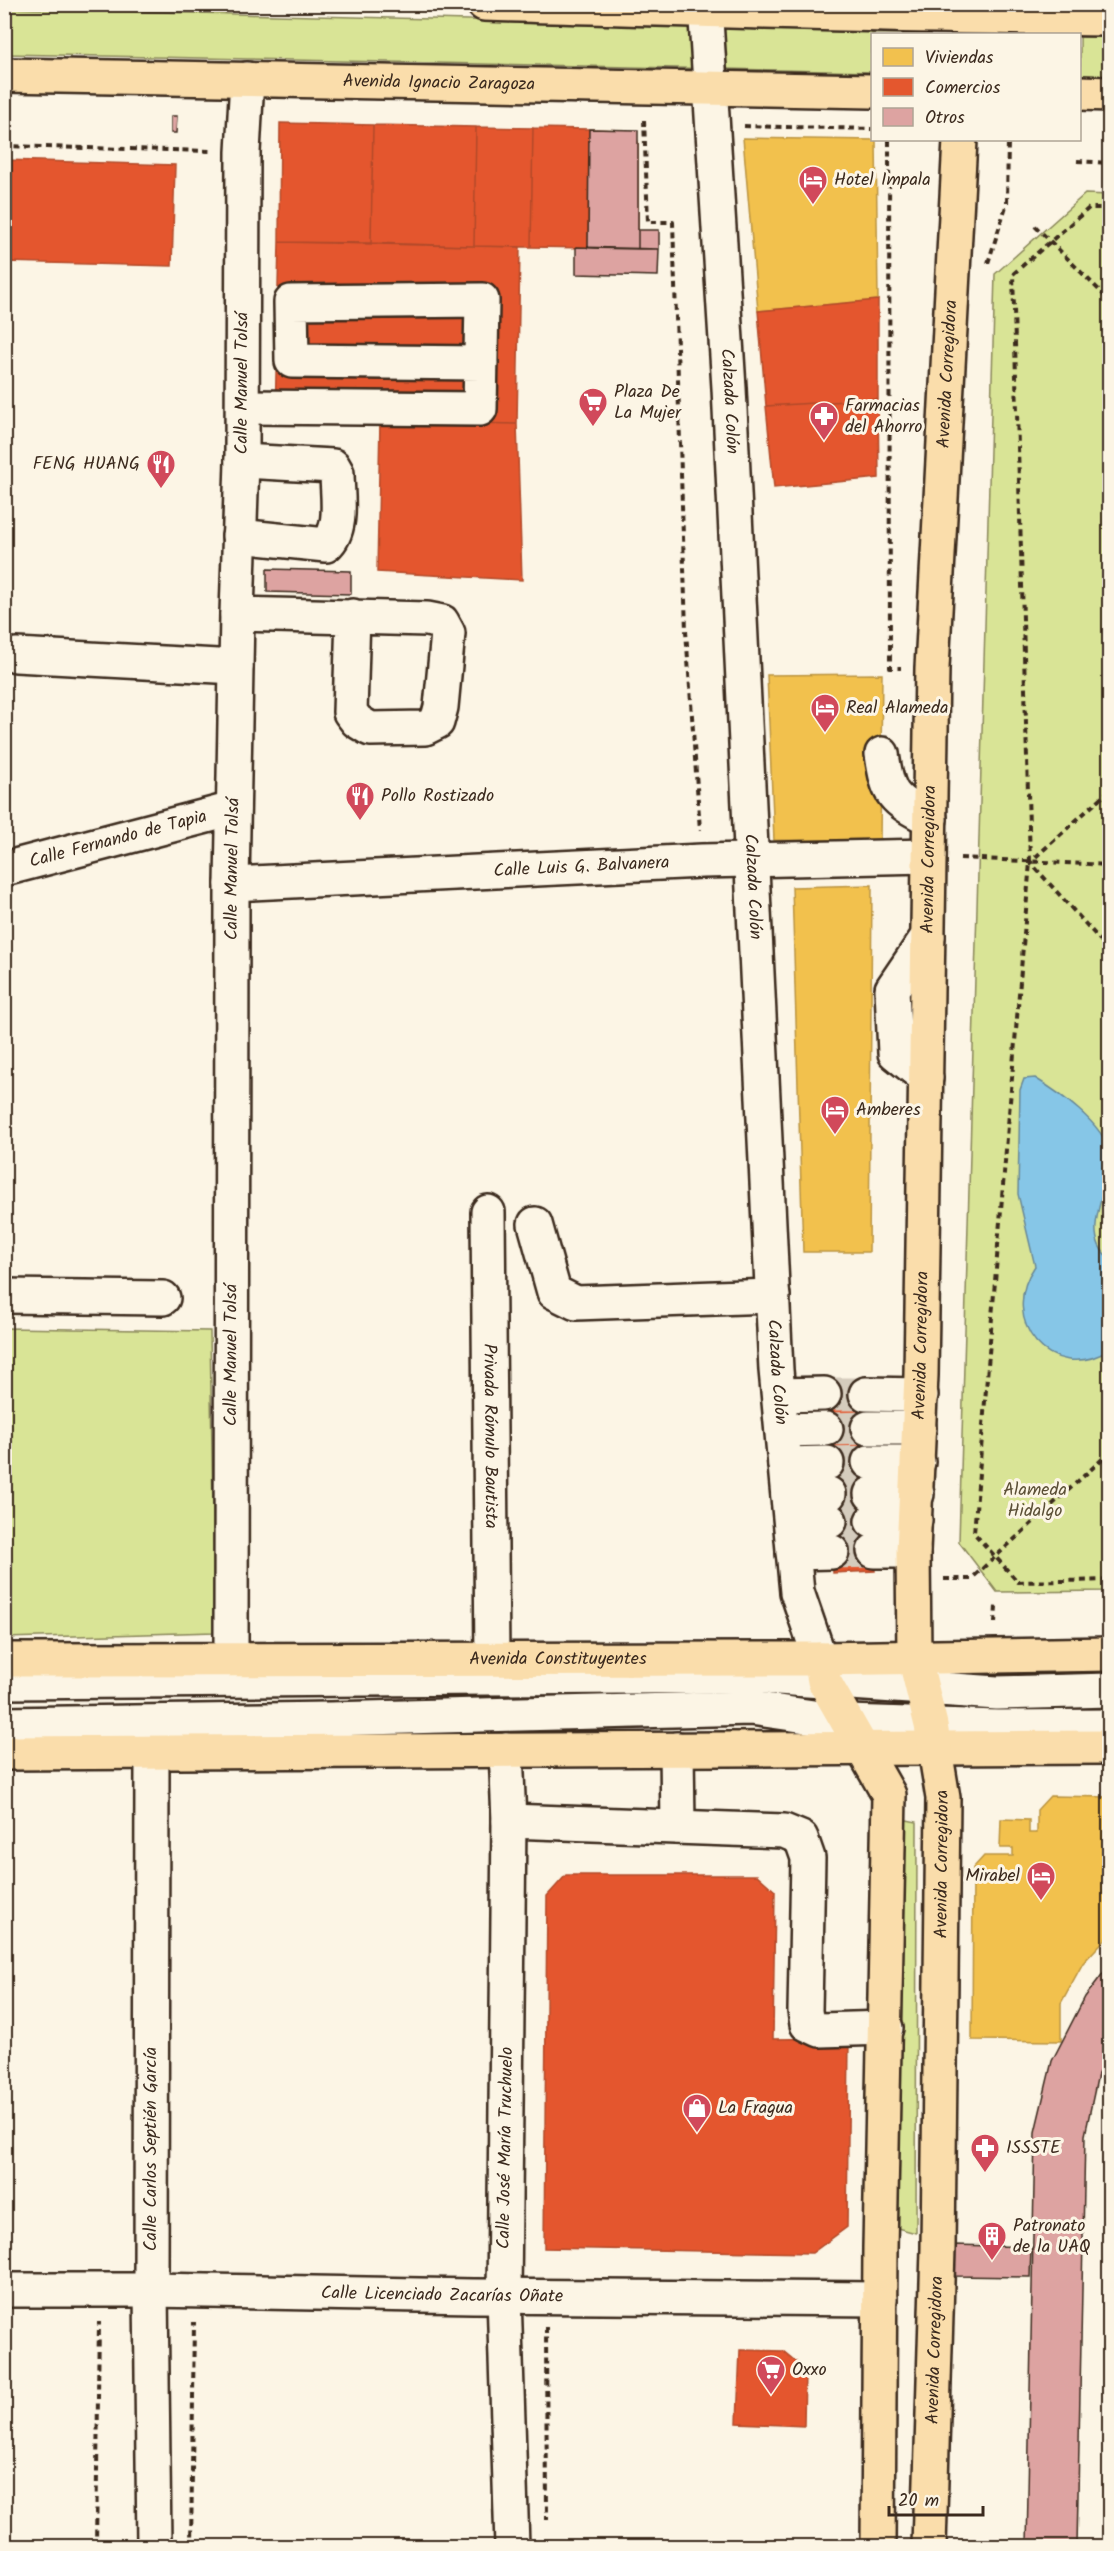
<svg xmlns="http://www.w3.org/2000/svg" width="1114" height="2551" font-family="Kalam,sans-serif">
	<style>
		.green { fill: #d9e496; stroke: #8a875a; stroke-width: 1.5 }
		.water { fill: #86c6e7; stroke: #688897; stroke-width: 1.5 }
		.homes { fill: #f2c14e; stroke: #bb9440; stroke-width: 1.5 }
		.shops { fill: #e4572e; stroke: #b14a29; stroke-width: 1.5 }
		.building { fill: #dda3a1; stroke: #3b2a1e; stroke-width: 1.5 }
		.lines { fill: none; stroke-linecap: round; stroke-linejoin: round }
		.minor-tunnel { stroke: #d5ccbd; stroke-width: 33; stroke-dasharray: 33 16; stroke-linecap: butt }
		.minor-casing { stroke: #3b2a1e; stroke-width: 38 }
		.major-casing { stroke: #3b2a1e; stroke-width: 38 }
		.path { stroke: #3b2a1e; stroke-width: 4; stroke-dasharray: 6 4.5; stroke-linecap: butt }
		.minor { stroke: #fcf5e5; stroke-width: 33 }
		.major { stroke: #faddab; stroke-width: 33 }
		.labels { text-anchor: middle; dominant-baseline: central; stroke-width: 6; stroke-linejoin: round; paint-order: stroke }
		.street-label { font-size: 18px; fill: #3b2a1e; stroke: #fcf5e5 }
		.poi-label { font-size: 18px; fill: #3b2a1e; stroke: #fcf5e5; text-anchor: start }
		.park-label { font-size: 18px; fill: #5b4f36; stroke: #fcf5e5 }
	</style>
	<rect width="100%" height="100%" fill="#fcf5e5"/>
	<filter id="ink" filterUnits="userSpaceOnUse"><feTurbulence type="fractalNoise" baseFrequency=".0167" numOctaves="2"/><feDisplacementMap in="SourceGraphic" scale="12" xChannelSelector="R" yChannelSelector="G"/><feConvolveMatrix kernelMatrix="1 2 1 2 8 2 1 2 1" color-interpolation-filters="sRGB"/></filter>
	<g filter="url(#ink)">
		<!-- green -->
		<path class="green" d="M5 8 1002 34H872V72L5 54Z
			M1080 37H1109V76H1080Z
			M1085 194 1109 195V1591L997 1592 959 1542 995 274Z
			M4 1328 210 1331 215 1632 5 1638Z
			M902 1819 917 1822 916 2233 897 2228Z"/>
		<!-- water -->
		<path class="water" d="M1035 1078C1058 1092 1104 1124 1109 1152 1114 1184 1077 1232 1109 1258V1350C1051 1386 997 1320 1035 1266L1018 1194 1020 1090 1024 1079Z"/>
		<!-- homes -->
		<path class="homes" d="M743 138 876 140 878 300 758 311Z
			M882 674 880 841 774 840 767 675Z
			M872 885 869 1252H803L792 887Z
			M1050 1796 1110 1797V1934L1083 1963 1061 2003V2041L972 2040 973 1868 984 1856H1013V1848H1000L1001 1819 1029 1820V1833H1037V1810Z"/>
		<!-- shops -->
		<path class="shops" d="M280 123 373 125 371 243 279 242Z
			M373 125 476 127 474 246 371 243Z
			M476 127 533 128 531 247 474 246Z
			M533 128 589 129 588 248 531 247Z
			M589 129 625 130 638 141V249L588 248Z
			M4 160 175 165 172 266 4 262Z
			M279 242 520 247 517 424 275 419Z
			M878 300V399L766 406 758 311Z
			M878 399 879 478 774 488 766 406Z
			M380 421 517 424 522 580 377 572Z
			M866 1386 875 1571 833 1573 824 1387Z
			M566 1875H757L775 1891 773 2039 849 2038 847 2227 812 2253 544 2248 547 1896Z
			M740 2350 783 2351 805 2369 804 2426 737 2423Z"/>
		<!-- building -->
		<path class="building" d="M171 116H177L176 133H171Z
			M589 129 638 130V249L588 248Z
			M638 230H659V249H638Z
			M576 247 659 249 658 276 576 274Z
			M267 569 351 571V594L267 592Z
			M1110 1964V2050L1098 2074 1085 2135 1077 2546H1027L1035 2132 1052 2061 1085 1997Z
			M953 2245 1031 2247 1030 2277 953 2276Z"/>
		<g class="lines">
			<!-- minor-tunnel -->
			<path class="minor-tunnel" d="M824 1394H866
				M826 1429 868 1428
				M827 1463 869 1462
				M829 1494H871
				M830 1521H872
				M832 1552 874 1551"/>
			<!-- minor casing -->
			<g class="minor-casing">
				<g id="minor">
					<path id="s1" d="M705 4 729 388 776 1370 797 1592 820 1659"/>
					<path d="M243 407 480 409 482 300 291 302 292 361 481 363"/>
					<path d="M239 536 326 545C344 529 337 495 337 473L333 466 242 461"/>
					<path d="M237 614 427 619 442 622 448 633 441 707 437 722 425 728 370 729 357 721 350 712 353 616"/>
					<path d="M16 655 236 667"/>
					<path d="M882 754C888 796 892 799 930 819"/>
					<path id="s2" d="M4 869 233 809"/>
					<path id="s3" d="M232 884 702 861 929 856"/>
					<path d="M926 1078 895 1053 892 989 928 936"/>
					<path id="s4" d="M488 1212 492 1659"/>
					<path d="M535 1224 554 1292 576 1303 773 1296"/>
					<path d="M4 1296 163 1298"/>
					<path d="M866 1394 921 1395"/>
					<path d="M779 1395 824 1394"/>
					<path d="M868 1428H919"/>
					<path d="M782 1430 826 1429"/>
					<path d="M869 1462H918"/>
					<path d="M785 1464 827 1463"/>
					<path d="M871 1494H917"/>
					<path d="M788 1495 829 1494"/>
					<path d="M791 1521H830"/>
					<path d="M872 1521 915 1520"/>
					<path d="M874 1551H913"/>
					<path d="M793 1553 832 1552"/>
					<path id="s5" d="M231 1659 232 884 237 614 242 461 243 152 247 79"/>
					<path d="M4 1682 749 1676 997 1693 1110 1690"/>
					<path d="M4 1724 330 1719 751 1708 848 1722 997 1727 1110 1726"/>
					<path d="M677 1749 678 1827"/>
					<path d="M506 1750 509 1821 504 2296 512 2546"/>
					<path d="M152 1752 151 2290 154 2546"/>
					<path d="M509 1821 784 1831 801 1838 808 1858 805 2011 807 2024 820 2030 886 2028"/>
					<path id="s6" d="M4 2290H151L473 2296 880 2299"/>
				</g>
			</g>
			<!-- major casing -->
			<g class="major-casing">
				<g id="major">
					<path d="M484 4C693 10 901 17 1110 19"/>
					<path id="s7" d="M4 75 872 91"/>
					<path d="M1080 93 1110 94"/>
					<path d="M820 1659 824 1681 889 1795 880 2248 878 2546"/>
					<path id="s8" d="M4 1660 820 1659 1110 1654"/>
					<path d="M4 1753 1110 1747"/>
					<path id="s9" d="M929 2546 938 2249 943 1798 931 1725 914 1656 913 1551 921 1375 932 668 960 140"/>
				</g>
			</g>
			<!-- path -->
			<path class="path" d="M644 120 648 222H673L686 631 700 830
				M744 126 872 129
				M889 140 890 668H901
				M4 146 212 151
				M1077 161 1110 163
				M1110 208H1089L1013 274 1030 862 974 1533 1018 1582 1110 1580
				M1035 226 1110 301
				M988 263 1007 203 1008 140
				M1110 790 1030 862 1110 951
				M960 858 1110 865
				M944 1579H971L1110 1452
				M995 1623 996 1606
				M546 2327 547 2520
				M96 2546 99 2322
				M191 2546 194 2322"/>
			<!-- minor -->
			<use href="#minor" class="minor"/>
			<!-- major -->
			<use href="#major" class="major"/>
		</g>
	</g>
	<!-- icons -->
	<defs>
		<g id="hotel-pin" transform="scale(1.5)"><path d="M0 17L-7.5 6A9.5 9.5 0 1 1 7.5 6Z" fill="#d1495b" stroke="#fcf5e5"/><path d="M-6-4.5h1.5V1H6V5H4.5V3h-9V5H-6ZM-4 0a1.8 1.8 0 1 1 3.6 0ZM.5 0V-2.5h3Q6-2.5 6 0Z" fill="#fff"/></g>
		<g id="supermarket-pin" transform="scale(1.5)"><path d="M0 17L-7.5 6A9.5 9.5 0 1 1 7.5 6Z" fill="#d1495b" stroke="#fcf5e5"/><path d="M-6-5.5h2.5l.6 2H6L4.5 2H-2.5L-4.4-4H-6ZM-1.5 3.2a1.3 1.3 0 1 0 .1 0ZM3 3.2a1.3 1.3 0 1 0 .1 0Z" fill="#fff"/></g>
		<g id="pharmacy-pin" transform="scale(1.5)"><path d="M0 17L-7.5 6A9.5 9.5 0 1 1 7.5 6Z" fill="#d1495b" stroke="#fcf5e5"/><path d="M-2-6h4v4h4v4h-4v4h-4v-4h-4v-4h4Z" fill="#fff"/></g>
		<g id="restaurant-pin" transform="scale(1.5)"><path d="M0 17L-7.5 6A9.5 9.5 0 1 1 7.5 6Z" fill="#d1495b" stroke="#fcf5e5"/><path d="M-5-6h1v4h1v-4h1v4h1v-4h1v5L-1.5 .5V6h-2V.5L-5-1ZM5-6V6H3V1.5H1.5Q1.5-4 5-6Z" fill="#fff"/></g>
		<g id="shop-pin" transform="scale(1.5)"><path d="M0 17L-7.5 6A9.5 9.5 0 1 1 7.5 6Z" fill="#d1495b" stroke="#fcf5e5"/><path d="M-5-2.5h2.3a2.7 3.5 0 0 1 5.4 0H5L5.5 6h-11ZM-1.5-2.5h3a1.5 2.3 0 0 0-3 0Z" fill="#fff"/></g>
		<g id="building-pin" transform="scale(1.5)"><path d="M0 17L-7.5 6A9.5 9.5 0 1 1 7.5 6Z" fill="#d1495b" stroke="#fcf5e5"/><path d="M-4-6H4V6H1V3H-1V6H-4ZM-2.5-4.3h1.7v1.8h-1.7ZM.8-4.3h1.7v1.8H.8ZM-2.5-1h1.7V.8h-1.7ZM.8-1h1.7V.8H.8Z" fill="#fff"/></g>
	</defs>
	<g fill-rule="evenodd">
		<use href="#hotel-pin" x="813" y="180"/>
		<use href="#supermarket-pin" x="593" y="402"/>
		<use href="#pharmacy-pin" x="824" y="416"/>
		<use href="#restaurant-pin" x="161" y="464"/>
		<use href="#hotel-pin" x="825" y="708"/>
		<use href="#restaurant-pin" x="360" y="796"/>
		<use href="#hotel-pin" x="835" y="1110"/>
		<use href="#hotel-pin" x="1041" y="1876"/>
		<use href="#shop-pin" x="697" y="2108"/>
		<use href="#pharmacy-pin" x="985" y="2148"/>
		<use href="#building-pin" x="992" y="2236"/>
		<use href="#supermarket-pin" x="771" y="2370"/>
	</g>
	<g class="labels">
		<!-- street labels -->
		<g class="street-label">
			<text stroke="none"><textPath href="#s7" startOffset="435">Avenida Ignacio Zaragoza</textPath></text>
			<text stroke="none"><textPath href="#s9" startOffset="2176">Avenida Corregidora</textPath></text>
			<text stroke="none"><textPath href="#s5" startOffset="1276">Calle Manuel Tolsá</textPath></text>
			<text stroke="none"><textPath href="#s1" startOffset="398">Calzada Colón</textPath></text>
			<text stroke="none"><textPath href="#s2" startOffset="118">Calle Fernando de Tapia</textPath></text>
			<text stroke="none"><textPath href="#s9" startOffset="1690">Avenida Corregidora</textPath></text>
			<text stroke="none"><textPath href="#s3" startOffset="350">Calle Luis G. Balvanera</textPath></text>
			<text stroke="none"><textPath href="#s5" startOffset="790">Calle Manuel Tolsá</textPath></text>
			<text stroke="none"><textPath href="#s1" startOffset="884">Calzada Colón</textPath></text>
			<text stroke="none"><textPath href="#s9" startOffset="1204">Avenida Corregidora</textPath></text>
			<text stroke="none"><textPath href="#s5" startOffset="304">Calle Manuel Tolsá</textPath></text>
			<text stroke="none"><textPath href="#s1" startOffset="1370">Calzada Colón</textPath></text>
			<text stroke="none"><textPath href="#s4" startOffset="224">Privada Rómulo Bautista</textPath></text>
			<text stroke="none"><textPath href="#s8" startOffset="554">Avenida Constituyentes</textPath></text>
			<text stroke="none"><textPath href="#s9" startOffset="682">Avenida Corregidora</textPath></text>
			<text transform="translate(506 2148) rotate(-89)">Calle José María Truchuelo</text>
			<text transform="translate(151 2149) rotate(-90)">Calle Carlos Septién García</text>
			<text stroke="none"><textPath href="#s6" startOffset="438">Calle Licenciado Zacarías Oñate</textPath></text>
			<text stroke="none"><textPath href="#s9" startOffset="196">Avenida Corregidora</textPath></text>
		</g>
		<!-- poi labels -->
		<g class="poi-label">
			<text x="834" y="180">Hotel Impala</text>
			<text x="614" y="392">Plaza De<tspan x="614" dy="21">La Mujer</tspan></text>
			<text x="845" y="406">Farmacias<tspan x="845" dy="21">del Ahorro</tspan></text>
			<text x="140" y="464" text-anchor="end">FENG HUANG</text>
			<text x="846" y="708">Real Alameda</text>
			<text x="381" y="796">Pollo Rostizado</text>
			<text x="856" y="1110">Amberes</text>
			<text x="1020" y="1876" text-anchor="end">Mirabel</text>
			<text x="718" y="2108">La Fragua</text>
			<text x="1006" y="2148">ISSSTE</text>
			<text x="1013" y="2226">Patronato<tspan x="1013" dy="21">de la UAQ</tspan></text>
			<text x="792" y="2370">Oxxo</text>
		</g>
		<!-- park labels -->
		<g class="park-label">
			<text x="1035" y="1490">Alameda<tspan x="1035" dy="21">Hidalgo</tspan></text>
		</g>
	</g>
	<!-- margin -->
	<rect width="1114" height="2551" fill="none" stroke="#fcf5e5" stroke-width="24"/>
	<rect x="12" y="12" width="1090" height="2527" fill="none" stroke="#3b2a1e" stroke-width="2" filter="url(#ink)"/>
	<!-- legend -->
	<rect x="871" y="33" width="210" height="108" fill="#fcf5e5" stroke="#afa495" stroke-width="1.5"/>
	<rect x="883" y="48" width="30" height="18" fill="#f2c14e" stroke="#afa495" stroke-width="1.5"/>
	<text x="925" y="63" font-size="18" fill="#3b2a1e">Viviendas</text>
	<rect x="883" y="78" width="30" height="18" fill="#e4572e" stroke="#afa495" stroke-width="1.5"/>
	<text x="925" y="93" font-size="18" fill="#3b2a1e">Comercios</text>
	<rect x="883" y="108" width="30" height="18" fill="#dda3a1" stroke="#afa495" stroke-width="1.5"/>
	<text x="925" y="123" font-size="18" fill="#3b2a1e">Otros</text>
	<!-- scale -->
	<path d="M889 2506v9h94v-9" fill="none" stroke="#3b2a1e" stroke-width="3"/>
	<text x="898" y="2506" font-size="18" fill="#3b2a1e" stroke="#fcf5e5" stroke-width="4.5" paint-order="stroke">20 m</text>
</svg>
